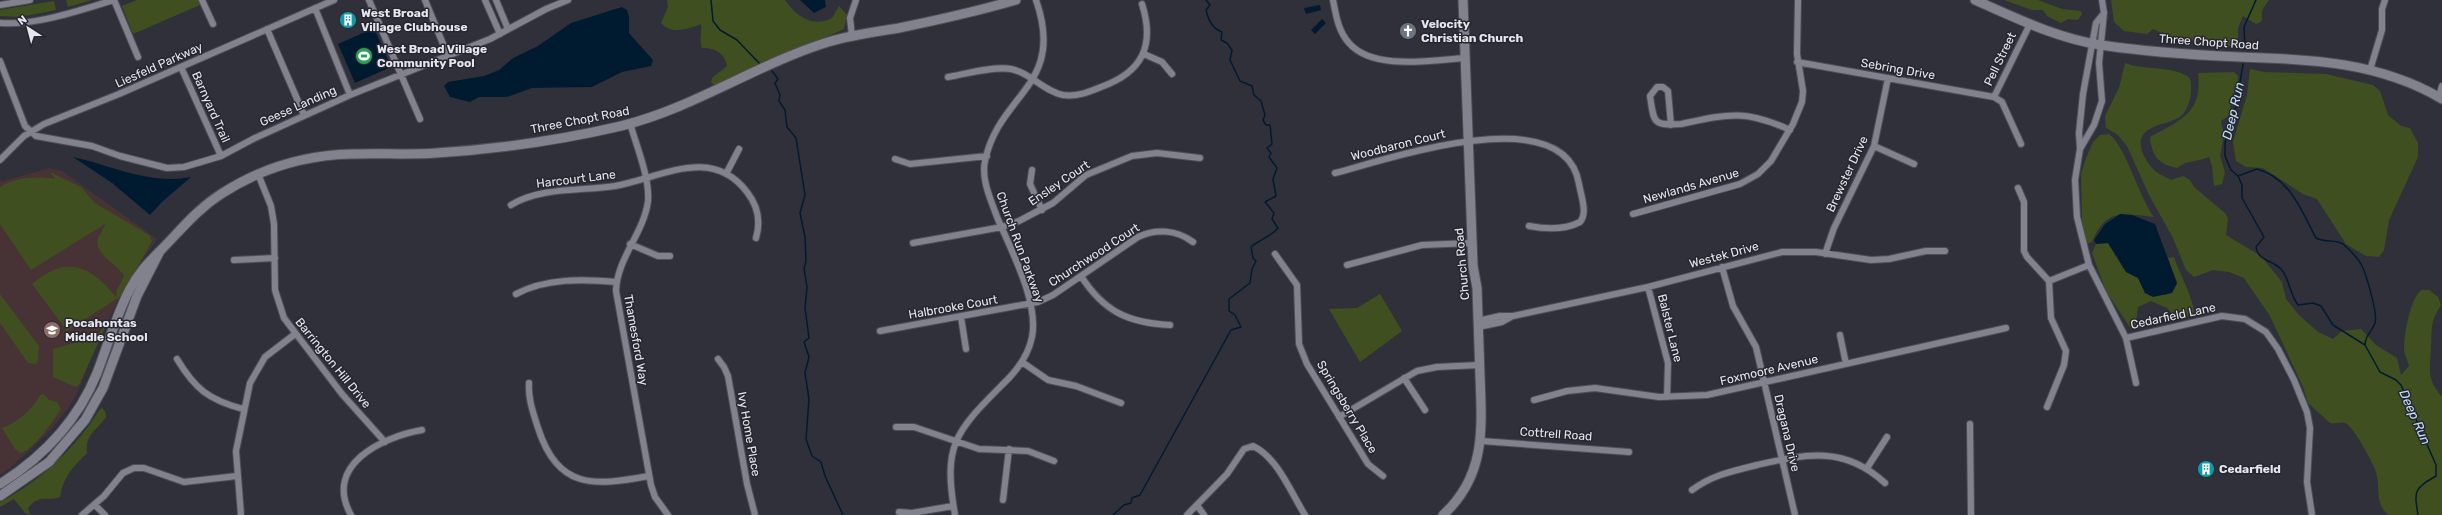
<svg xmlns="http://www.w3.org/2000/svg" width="2442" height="515" font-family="Rubik,sans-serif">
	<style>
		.education { fill: #473235 }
		.green { fill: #404f1f }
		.water { fill: #001b30 }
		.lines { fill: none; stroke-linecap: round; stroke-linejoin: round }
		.stream { stroke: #001b30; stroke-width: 1.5 }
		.street-casing { stroke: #4e4e56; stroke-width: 8 }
		.secondary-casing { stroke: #4e4e56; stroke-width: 11 }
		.street { stroke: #82818e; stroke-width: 6 }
		.secondary { stroke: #82818e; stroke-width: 9 }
		.labels { text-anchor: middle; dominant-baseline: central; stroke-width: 3; stroke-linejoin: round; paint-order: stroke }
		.poi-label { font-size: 12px; font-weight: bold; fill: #e7e6ed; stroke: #262630; text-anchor: start }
		.street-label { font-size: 12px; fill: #e7e6ed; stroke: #262630 }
		.water-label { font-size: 13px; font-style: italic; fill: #bfe0f9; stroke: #262630 }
	</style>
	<rect width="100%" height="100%" fill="#30303a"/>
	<!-- education -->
	<path class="education" d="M49 168 62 171 157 239 125 286 97 343 80 387 69 407 53 427 32 448 10 468 0 475V182Z"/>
	<!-- green -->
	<path class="green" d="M66 0H92L68 7Z
		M137 0H198L200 5 133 34 122 6Z
		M667 0H785C796 17 814 28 832 18L839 6 847 15 844 29 718 86 711 83 712 78 727 66C725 53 714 47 702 48 699 40 702 33 701 24 688 29 672 35 661 23L668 7Z
		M2004 0H2038L2062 9 2081 11 2082 14 2078 20 2068 19 2061 23 2047 16 2043 10H2032Z
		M2111 0H2269C2267 3 2263 8 2262 11 2261 18 2265 22 2256 24L2243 16 2238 28V45L2235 47 2209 41 2177 40 2153 29 2147 34 2124 31 2114 22Z
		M54 1 56 10 20 17 0 16V10Z
		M2125 63C2145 71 2168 65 2187 76 2192 79 2191 85 2191 90 2191 98 2188 109 2182 115 2173 123 2158 123 2148 130 2133 140 2144 159 2153 169 2158 174 2166 177 2171 180L2183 176 2190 180 2194 187 2226 214 2228 219 2226 235 2261 256 2282 282 2286 299 2299 315 2318 332 2333 339 2342 331 2361 329 2376 345 2397 358 2401 375 2409 366C2408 361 2404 354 2404 349 2404 334 2410 300 2421 290H2429L2438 297 2441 305C2430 322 2432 328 2431 347 2430 370 2426 378 2442 397V515H2388C2374 501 2381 490 2376 472 2374 464 2352 424 2345 423 2340 422 2335 424 2330 423L2308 403 2303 387 2270 316 2244 278 2229 272 2213 270 2194 277 2186 270 2173 238 2149 195 2127 146 2117 134 2106 128 2105 116 2119 88Z
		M2250 69 2264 72 2326 74 2373 85 2380 91 2388 115 2401 126 2410 128 2418 143V157L2389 220 2384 250 2379 257 2366 256 2346 244 2317 199 2303 194 2263 168 2246 167 2236 161 2233 142 2247 95Z
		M2234 72 2238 76V82L2231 99 2230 115 2221 121 2224 135 2220 156 2225 172 2222 184 2214 186 2212 166 2209 157C2197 162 2187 160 2177 168 2159 165 2151 155 2150 137 2181 120 2203 113 2198 73Z
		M2109 134C2125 145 2139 197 2154 217 2122 214 2106 208 2092 242L2087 244 2082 223 2081 174 2086 158 2093 142 2100 135Z
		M50 172 81 187 95 203 149 235 152 241 121 296 67 331 32 284C66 255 90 265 116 297L117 290 124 276C117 263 94 256 98 238 100 233 104 229 105 224L31 270 0 224V187C16 177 37 176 55 179Z
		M2108 243 2126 272 2138 278 2145 293C2160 295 2172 299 2177 283L2168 258 2174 257C2178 270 2196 304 2194 314L2176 319 2167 308 2151 301 2138 307 2135 328 2131 329 2106 291 2092 253 2096 244Z
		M0 294 39 346 38 362 36 364 28 363 0 323Z
		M1380 294 1402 331 1360 362 1329 309 1357 308Z
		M104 324H106L105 328 80 383 76 387 53 377V349L92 338 99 333Z
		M44 394 49 400 57 402 61 409C54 420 32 452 20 453L15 449 2 428C17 423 33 409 40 395Z
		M102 408 105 411 106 417C96 431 85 435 87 453 73 467 63 477 60 497 46 502 40 493 28 508L30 515 25 513 14 499 0 507V502C37 484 78 446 99 410Z"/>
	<!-- water -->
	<path class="water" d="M800 0H825L826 7 814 13Z
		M1320 5 1321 10 1306 14 1304 8Z
		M622 7 627 10 629 17V33L653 60 651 66 622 72 592 87 532 88 507 97H479L470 102 450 97 444 86 448 82 484 76 499 70 513 58 538 46 571 23Z
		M1322 19 1326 23 1315 34 1311 30Z
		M374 28 391 67 355 83 338 44Z
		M73 157C113 166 150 185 191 177L162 202 150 215 112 183Z
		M2120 214 2132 215 2155 224 2177 283 2172 293 2153 297 2145 293 2138 278 2126 272 2108 243 2096 244 2094 240 2105 224Z"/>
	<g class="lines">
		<!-- stream -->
		<path class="stream" d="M711 0 713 21 720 30 737 40 760 64
			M2245 49 2244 27 2256 0
			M2243 64 2236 107 2225 143V156L2231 170 2238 176 2242 185V198L2264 237 2256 247C2258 261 2272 260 2281 269 2290 279 2289 293 2298 305L2313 303 2321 306 2333 325 2365 345 2380 372 2396 380 2401 385 2436 465V476C2414 489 2414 490 2418 515
			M772 71 778 79 775 83 780 95 779 101 785 110 787 127 796 138 805 195 800 213 805 237 806 261 804 269 807 287 805 308 809 338 804 342 809 357 805 373 809 399 806 439 812 456 821 462 825 476 843 515
			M2238 176 2257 169C2290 178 2301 210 2316 238 2325 243 2335 239 2343 244 2350 250 2359 259 2363 268 2367 278 2378 314 2375 323 2372 332 2365 335 2365 345
			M1113 515 1124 505 1131 503 1132 498 1140 495 1231 330 1241 327 1235 315 1229 311V299L1250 283 1252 269 1256 261 1253 258 1251 247C1260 239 1271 237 1278 228L1272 219 1274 213 1265 202 1276 196 1273 179 1277 168 1269 157 1271 153 1267 148 1272 144 1270 125H1266L1263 120 1265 115 1261 101 1254 95 1252 86 1240 81 1230 60 1232 50 1227 43 1221 40 1222 32C1213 29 1208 19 1206 10L1210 5 1206 0"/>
		<!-- street casing -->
		<g class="street-casing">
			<path id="street" d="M114 0 138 57
				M202 0 213 24
				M369 0 420 119
				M425 0 448 56
				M485 0 500 34
				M496 0 508 29
				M1333 0C1336 15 1338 31 1349 43 1373 71 1432 60 1465 58
				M0 5 30 0
				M315 8 350 95
				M2104 13 2096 23 2083 94 2079 133 2080 149 2075 180 2077 217 2089 265 2126 338 2136 383
				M0 23C35 26 80 10 114 0
				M267 29 304 115
				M852 36 850 18 856 0
				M1144 54 1162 62 1172 74
				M0 61 25 126 36 136 92 146 120 156 167 168 184 167 221 156 255 138 350 95 490 39 546 9 568 0
				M1797 62 1994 97 2002 102 2021 144
				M181 67 221 156
				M2370 70 2382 30V9L2385 0
				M948 77C965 74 994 66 1011 69 1031 73 1043 91 1063 95 1077 97 1089 92 1101 87 1143 72 1155 45 1142 4
				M1994 97 2030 24
				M2439 97 2442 86
				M630 123C636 145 650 178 648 201 644 233 617 258 616 291L651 485 655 497 668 515
				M1671 125 1668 91 1663 87H1657L1650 96C1654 122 1652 126 1681 124 1728 114 1745 109 1790 130
				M1874 146 1914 164
				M2080 149 2094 125 2102 101 2099 63 2104 13 2102 0
				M895 159 910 164 987 156
				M0 160 24 136 44 124 119 94 334 0
				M1032 170 1030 184 1042 210
				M1335 173C1386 160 1565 97 1579 184 1581 196 1588 213 1580 222 1565 230 1545 229 1529 226
				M258 174 271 206 274 224 275 290 284 318 342 394 385 442
				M726 174 739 149
				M2018 188 2024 202V251L2027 257 2049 281 2051 318 2066 351 2064 365 2047 407
				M511 205C540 187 582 191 615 186 661 178 711 145 747 192 758 206 761 221 756 238
				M1633 214 1740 184 1758 174 1771 161 1793 124 1802 102 1803 91 1797 54 1798 0
				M913 243 1002 227 1019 221 1053 203 1086 175 1132 156 1157 153 1200 158
				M630 244 658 256H670
				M1275 254 1297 285 1299 344 1307 364 1368 464 1383 476
				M1825 254 1834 228 1874 146 1888 78
				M234 260 275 258
				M1347 265 1422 245 1472 243
				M1722 267 1733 306 1756 347 1795 515
				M1081 276C1104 312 1129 323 1170 325
				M2049 281 2089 265
				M1648 287 1668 363 1667 397
				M516 294C546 278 583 279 616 282
				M961 317 966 349
				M1478 321 1500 316H1513L1648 287 1782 252H1816L1871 260 1889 259 1926 251H1945
				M1478 327 1502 322 1511 317
				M880 331 1038 302 1053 295 1138 237C1156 228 1177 230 1193 242
				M1840 335 1846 364
				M2126 338 2222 316 2245 319 2266 332 2278 349 2294 380 2307 412 2310 428 2307 482 2312 515
				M177 359C195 389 209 400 243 409
				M718 359 724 367 728 376 747 484 755 515
				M1022 362 1048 380 1076 386 1121 403
				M1404 378 1425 410
				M529 383C528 399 533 412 538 428 558 490 594 486 649 476
				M1534 400 1567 391 1595 388 1659 397 1707 395 2006 328
				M1339 417 1417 371 1437 367 1479 365
				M1970 424 1971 515
				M896 427H914L979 449 1028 451 1054 461
				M1481 441 1629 452
				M1867 468 1887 437
				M1692 490C1712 475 1733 471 1757 465 1806 454 1844 445 1885 483
				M1003 500 1009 449
				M95 505 105 515
				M1197 505 1204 515
				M899 512 912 513 953 506
				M82 515 104 496 123 473 134 468H144L184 482 237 476
				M241 515 236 451 250 383 265 357 295 334
				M351 515C323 465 382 437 422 430
				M955 515C943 446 954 433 1002 385 1016 372 1028 357 1032 337 1039 302 1011 250 997 217 991 200 981 180 985 161 999 93 1066 86 1036 0
				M1187 515 1227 474 1244 449 1253 446C1278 458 1291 493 1305 515"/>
		</g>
		<!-- secondary casing -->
		<g class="secondary-casing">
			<path id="secondary" d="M1975 0C2016 18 2056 38 2101 45 2146 52 2194 55 2240 57 2310 59 2380 62 2442 99
				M0 484C43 457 78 420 97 373 108 345 116 315 130 289 139 272 147 264 160 251 180 231 196 210 221 194 261 168 305 155 352 154 380 153 408 155 436 153 498 149 561 140 621 126 694 108 757 64 828 42 851 35 875 32 899 28 938 20 978 11 1016 0
				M0 496 49 462 85 420 103 388 137 296 160 251
				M1443 515C1486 476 1482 429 1480 376 1479 347 1478 317 1477 288L1473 266 1463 0"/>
		</g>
		<!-- street -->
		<use href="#street" class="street"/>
		<!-- secondary -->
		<use href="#secondary" class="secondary"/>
	</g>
	<!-- icons -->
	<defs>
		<g id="building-disc" transform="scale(0.9)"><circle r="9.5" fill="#0f9aa8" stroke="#262630"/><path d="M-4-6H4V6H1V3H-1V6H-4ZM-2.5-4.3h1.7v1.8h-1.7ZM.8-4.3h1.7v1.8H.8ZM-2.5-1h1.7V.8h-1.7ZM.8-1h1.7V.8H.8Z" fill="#fff"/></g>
		<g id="church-disc" transform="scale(0.9)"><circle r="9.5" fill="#6b7280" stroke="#262630"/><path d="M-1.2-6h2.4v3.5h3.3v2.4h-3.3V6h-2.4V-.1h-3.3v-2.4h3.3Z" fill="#fff"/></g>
		<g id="stadium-disc" transform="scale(0.9)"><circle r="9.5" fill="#2e9e5b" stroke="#262630"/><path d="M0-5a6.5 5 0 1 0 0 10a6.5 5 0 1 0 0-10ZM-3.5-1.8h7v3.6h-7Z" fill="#fff"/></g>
		<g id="school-disc" transform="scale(0.9)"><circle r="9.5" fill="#8d6e63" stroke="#262630"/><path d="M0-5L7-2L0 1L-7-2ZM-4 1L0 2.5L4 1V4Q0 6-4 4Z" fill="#fff"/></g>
	</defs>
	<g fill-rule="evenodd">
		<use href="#building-disc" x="348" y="20"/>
		<use href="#church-disc" x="1408" y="31"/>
		<use href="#stadium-disc" x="364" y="56"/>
		<use href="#school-disc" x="52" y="330"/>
		<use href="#building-disc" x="2206" y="469"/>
	</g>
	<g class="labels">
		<!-- poi labels -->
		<g class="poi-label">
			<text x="361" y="13">West Broad<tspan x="361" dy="14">Village Clubhouse</tspan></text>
			<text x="1421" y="24">Velocity<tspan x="1421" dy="14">Christian Church</tspan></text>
			<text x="377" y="49">West Broad Village<tspan x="377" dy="14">Community Pool</tspan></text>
			<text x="65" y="323">Pocahontas<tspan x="65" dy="14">Middle School</tspan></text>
			<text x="2219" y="469">Cedarfield</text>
		</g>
		<!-- street labels -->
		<g class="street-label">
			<text transform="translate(2209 42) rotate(4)">Three Chopt Road</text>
			<text transform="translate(2000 59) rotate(-64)">Pell Street</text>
			<text transform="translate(159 65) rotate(-24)">Liesfeld Parkway</text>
			<text transform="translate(1898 69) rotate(10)">Sebring Drive</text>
			<text transform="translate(298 106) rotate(-24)">Geese Landing</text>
			<text transform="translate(211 107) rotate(66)">Barnyard Trail</text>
			<text transform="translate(580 120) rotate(-11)">Three Chopt Road</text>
			<text transform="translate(1398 145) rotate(-14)">Woodbaron Court</text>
			<text transform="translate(1847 174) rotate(-65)">Brewster Drive</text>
			<text transform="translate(576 179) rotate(-7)">Harcourt Lane</text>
			<text transform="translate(1059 183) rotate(-34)">Ensley Court</text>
			<text transform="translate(1691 186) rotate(-16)">Newlands Avenue</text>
			<text transform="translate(1020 247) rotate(70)">Church Run Parkway</text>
			<text transform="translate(1094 255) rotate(-33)">Churchwood Court</text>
			<text transform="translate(1724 255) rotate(-15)">Westek Drive</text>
			<text transform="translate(1462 264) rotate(-95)">Church Road</text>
			<text transform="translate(953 307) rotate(-10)">Halbrooke Court</text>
			<text transform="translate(2173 316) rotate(-12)">Cedarfield Lane</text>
			<text transform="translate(1670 328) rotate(76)">Balster Lane</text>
			<text transform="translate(636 340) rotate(80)">Thamesford Way</text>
			<text transform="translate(333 363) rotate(51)">Barrington Hill Drive</text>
			<text transform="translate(1769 370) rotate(-13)">Foxmoore Avenue</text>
			<text transform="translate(1347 407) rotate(59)">Springsberry Place</text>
			<text transform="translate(1787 433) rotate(77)">Dragana Drive</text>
			<text transform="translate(749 434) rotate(80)">Ivy Home Place</text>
			<text transform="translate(1556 434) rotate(4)">Cottrell Road</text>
		</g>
		<!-- water labels -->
		<g class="water-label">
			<text transform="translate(2233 111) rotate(-77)">Deep Run</text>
			<text transform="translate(2415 417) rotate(66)">Deep Run</text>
		</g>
	</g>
	<!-- north arrow -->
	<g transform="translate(28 28) rotate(324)" stroke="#262630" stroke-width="3" paint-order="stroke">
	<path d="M0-3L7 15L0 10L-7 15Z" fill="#e7e6ed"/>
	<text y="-6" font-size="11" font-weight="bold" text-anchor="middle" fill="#e7e6ed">N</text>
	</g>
</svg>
